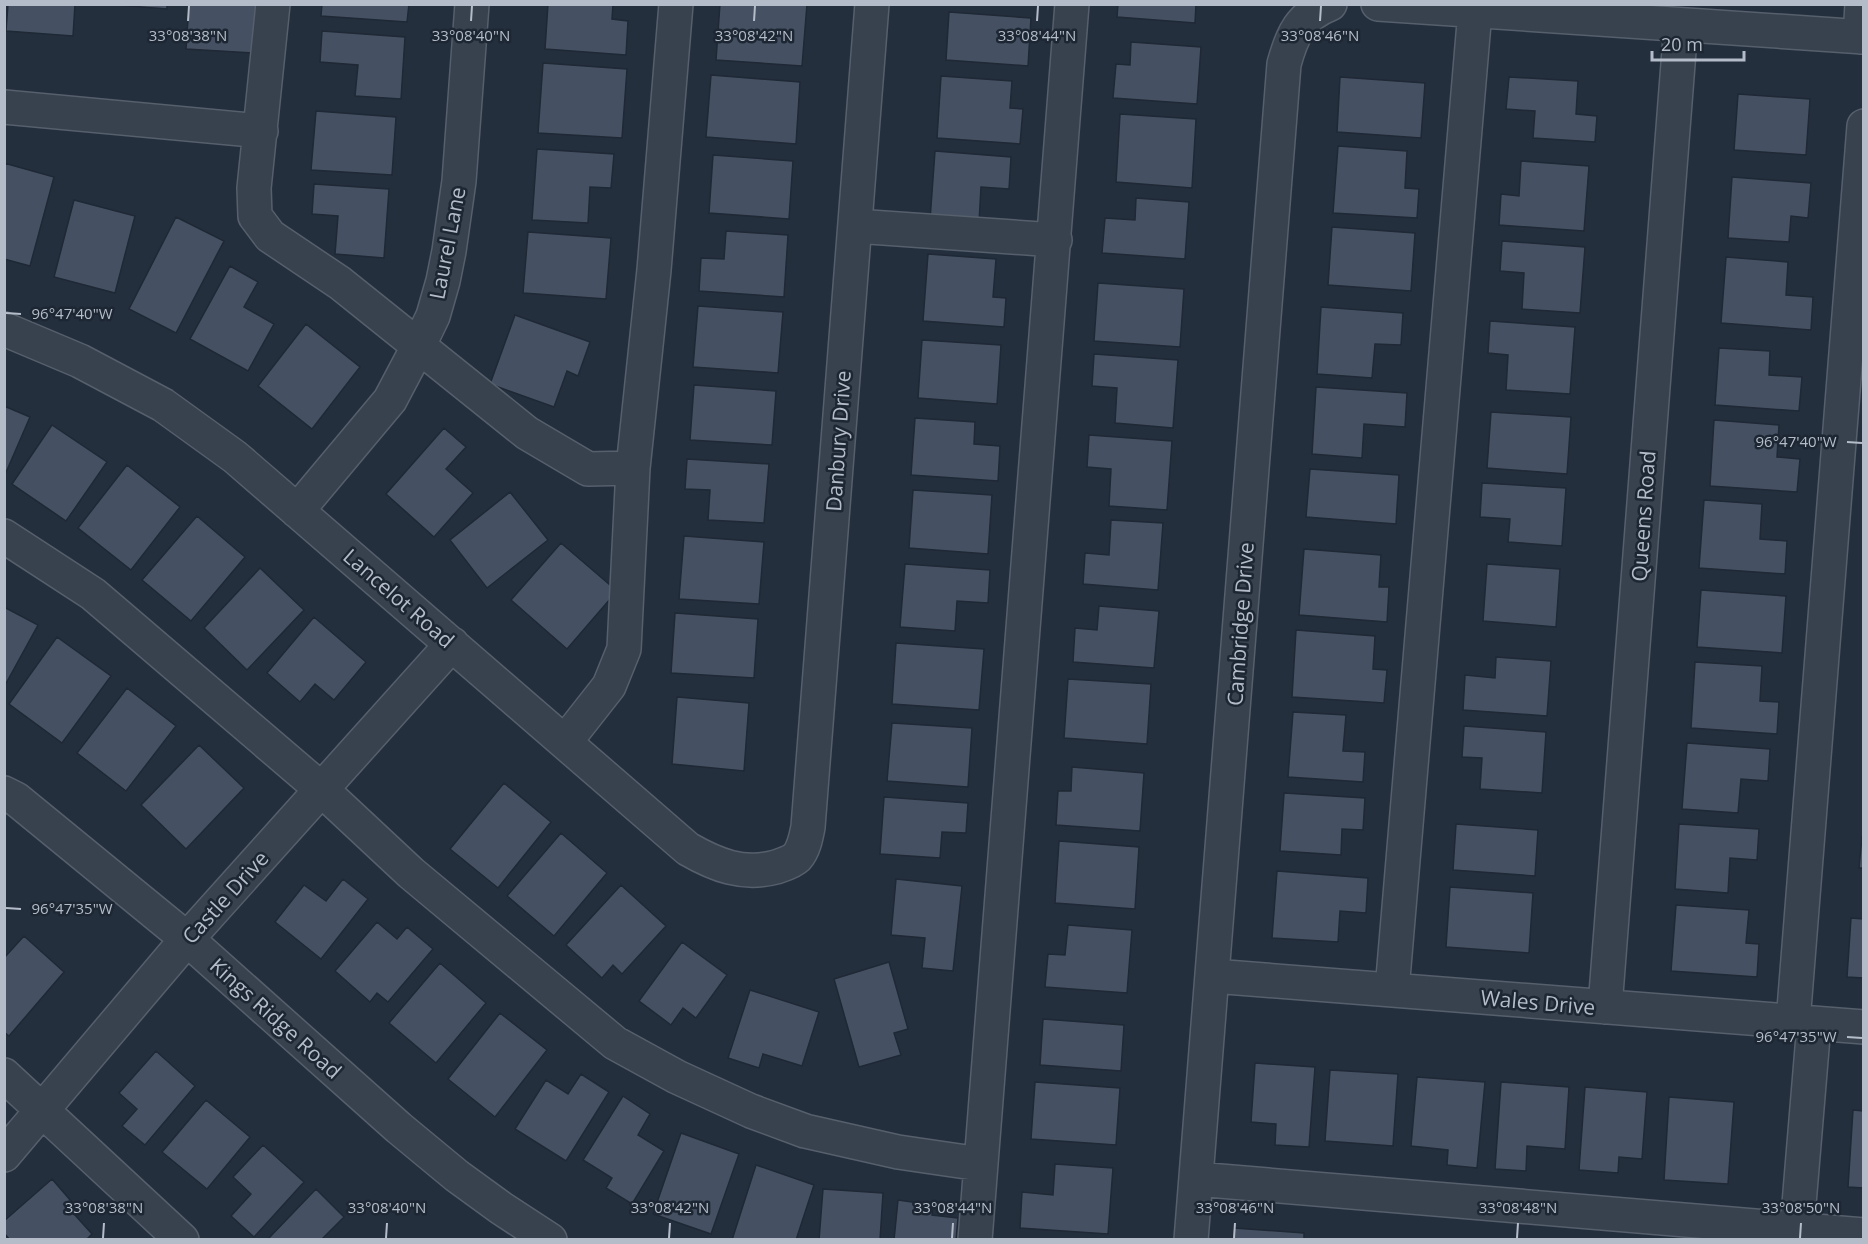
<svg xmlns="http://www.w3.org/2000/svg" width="1868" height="1244" font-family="'Open Sans',sans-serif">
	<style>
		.building { fill: #455162; stroke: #1f2835; stroke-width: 1.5 }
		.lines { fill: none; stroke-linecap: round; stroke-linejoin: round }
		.minor-casing { stroke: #565f6c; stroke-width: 36 }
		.minor { stroke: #38414e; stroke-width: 33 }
		.ticks { fill: none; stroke: #b4bcc9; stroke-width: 2 }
		.labels { text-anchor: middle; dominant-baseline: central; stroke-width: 5; stroke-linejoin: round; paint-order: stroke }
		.street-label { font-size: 21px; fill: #b4bcc9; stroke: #1d2633 }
		.ticks-label { font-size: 15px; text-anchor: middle; fill: #b4bcc9; stroke: #1d2633; stroke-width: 5; stroke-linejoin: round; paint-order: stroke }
	</style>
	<rect width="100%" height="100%" fill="#242f3e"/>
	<!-- building -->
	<path class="building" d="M8 4H75L73 36 6 31Z
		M104 4H167V9Z
		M189 4H257L253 53 186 49Z
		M322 4H409L407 22 321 16Z
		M548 4H613L612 19 628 21 626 55 545 49Z
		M720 4H807L802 66 716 60Z
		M1118 4H1196L1195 23 1117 17Z
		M949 12 1031 18 1028 66 946 60Z
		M322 31 405 37 401 99 355 96 358 65 320 62Z
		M1131 42 1201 47 1197 104 1113 98 1116 64 1130 65Z
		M543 63 627 69 622 138 538 133Z
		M711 75 800 82 796 144 706 137Z
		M941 76 1012 81 1010 108 1023 109 1020 144 937 138Z
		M1340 77 1425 83 1421 138 1337 132Z
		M1509 77 1578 81 1576 114 1597 116 1595 142 1533 138 1535 111 1506 109Z
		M1738 94 1810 99 1806 155 1734 150Z
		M316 111 396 117 392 175 311 170Z
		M1120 114 1196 119 1192 188 1116 182Z
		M1338 146 1407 151 1405 188 1419 189 1417 218 1333 213Z
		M537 149 614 154 611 188 590 187 588 223 532 220Z
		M935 151 1011 157 1009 189 981 187 979 223 930 220Z
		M713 155 793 161 789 219 709 213Z
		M1521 161 1589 166 1584 231 1499 225 1501 194 1519 196Z
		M4 163 54 177 30 266 4 259Z
		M1732 177 1811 183 1808 218 1791 216 1789 242 1728 238Z
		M314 184 389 189 384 258 335 254 338 216 312 214Z
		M1136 198 1189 202 1185 259 1102 253 1105 218 1135 220Z
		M74 200 135 216 115 293 54 277Z
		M176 217 224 241 176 333 129 309Z
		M1332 227 1415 233 1411 291 1328 285Z
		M726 231 788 235 784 297 699 291 701 258 724 259Z
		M528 232 611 238 606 299 523 293Z
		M1502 241 1585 247 1580 313 1522 309 1524 273 1500 271Z
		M928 254 996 259 993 297 1006 298 1004 327 923 321Z
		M1726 257 1788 262 1786 295 1813 297 1811 330 1721 323Z
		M230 266 258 282 244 307 274 324 248 371 190 339Z
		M1098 283 1184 289 1180 347 1094 341Z
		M698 306 783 312 778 373 693 367Z
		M1321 307 1403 313 1401 345 1375 344 1372 378 1317 374Z
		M515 315 590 342 578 376 567 371 554 407 490 384Z
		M1490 321 1575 327 1570 394 1506 390 1508 355 1488 353Z
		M306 324 360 367 312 429 258 386Z
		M922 340 1001 345 997 404 918 398Z
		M1719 348 1770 351 1769 375 1802 377 1799 411 1715 405Z
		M1094 354 1178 360 1173 428 1115 423 1117 388 1092 386Z
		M694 385 776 391 772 445 690 440Z
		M1316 387 1407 393 1405 427 1364 424 1362 458 1312 454Z
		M4 406 30 417 4 477Z
		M1491 412 1571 417 1567 474 1487 468Z
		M915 418 975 422 974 444 1000 446 998 481 911 475Z
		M1714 420 1779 425 1777 457 1800 459 1797 492 1710 486Z
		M52 425 107 462 66 521 12 484Z
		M444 428 466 447 446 469 473 493 434 537 386 494Z
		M1089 435 1172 441 1167 510 1109 506 1111 469 1087 467Z
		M687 459 769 464 764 523 708 520 710 490 685 489Z
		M127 465 180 507 131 570 78 528Z
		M1310 469 1399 475 1396 524 1306 517Z
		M1482 483 1566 488 1562 546 1508 542 1510 519 1480 517Z
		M913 490 992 495 988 554 909 548Z
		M510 492 548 540 487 588 450 540Z
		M1704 500 1762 504 1760 539 1787 541 1785 574 1699 568Z
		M197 516 245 557 191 621 142 580Z
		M1111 520 1163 523 1158 590 1083 584 1085 553 1109 555Z
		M684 536 764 542 759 604 679 599Z
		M561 543 617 591 567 649 511 600Z
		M1304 549 1381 555 1379 587H1389L1387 622 1299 615Z
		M905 564 990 570 988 603 957 601 955 631 900 627Z
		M1487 564 1560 569 1556 627 1483 621Z
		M260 568 304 610 247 670 204 628Z
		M1701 590 1786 596 1782 653 1697 647Z
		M1099 606 1159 611 1154 668 1073 662 1075 628 1097 630Z
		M4 607 38 625 4 687Z
		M675 613 758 619 754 678 671 673Z
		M314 617 366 662 334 700 315 684 300 702 267 673Z
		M1296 630 1375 636 1373 669 1387 670 1384 703 1292 697Z
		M57 637 111 676 62 743 9 704Z
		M896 643 984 649 979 710 892 704Z
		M1496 657 1551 661 1547 716 1463 710 1465 675 1495 678Z
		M1695 662 1762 666 1760 701 1779 702 1777 734 1691 728Z
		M1068 679 1151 684 1147 744 1064 738Z
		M127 688 176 726 126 791 77 753Z
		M677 697 749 703 744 771 672 764Z
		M1293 712 1346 715 1343 751 1365 752 1363 782 1288 777Z
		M892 723 972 728 968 787 887 781Z
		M1464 726 1546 732 1542 793 1480 789 1482 758 1462 757Z
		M1687 743 1770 749 1768 781 1741 779 1738 813 1682 809Z
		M199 745 244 788 186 849 141 805Z
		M1072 767 1144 773 1140 831 1056 825 1058 791H1071Z
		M504 783 551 822 498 888 450 849Z
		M1284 793 1365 798 1363 830 1342 829 1341 855 1280 851Z
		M884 797 968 803 966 833 942 832 940 858 880 854Z
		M1456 824 1538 830 1535 876 1453 870Z
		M1679 824 1759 829 1757 860 1730 858 1728 893 1675 889Z
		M561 833 607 873 554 936 507 896Z
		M1862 837H1864V868H1859Z
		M1059 841 1139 847 1135 909 1055 903Z
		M1277 871 1368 878 1366 913 1340 911 1338 942 1272 938Z
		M343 879 368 899 321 959 275 922 304 885 326 901Z
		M896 879 962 886 953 971 922 968 925 938 891 935Z
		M621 885 666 926 622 974 613 965 602 978 566 945Z
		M1450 887 1533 893 1529 953 1446 947Z
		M1676 905 1749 910 1746 943 1759 944 1757 977 1671 971Z
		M1851 918 1864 919V978L1847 977Z
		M377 922 397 939 407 927 433 949 388 1002 377 993 370 1002 335 971Z
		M1068 925 1132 930 1127 993 1045 987 1048 954 1065 955Z
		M24 936 64 972 9 1036 4 1032V958Z
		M682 942 727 975 696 1018 683 1008 671 1025 639 1001Z
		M889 962 908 1029 894 1033 901 1055 859 1067 834 979Z
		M440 963 486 1003 436 1063 389 1023Z
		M750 990 819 1012 802 1066 763 1054 759 1068 728 1058Z
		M500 1013 547 1050 495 1117 448 1079Z
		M1043 1019 1124 1025 1121 1071 1040 1065Z
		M156 1051 195 1086 145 1145 122 1126 137 1109 119 1093Z
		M1255 1063 1315 1067 1309 1147 1275 1145 1276 1124 1251 1122Z
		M1330 1070 1398 1074 1393 1146 1325 1141Z
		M581 1074 609 1092 566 1161 515 1129 546 1080 568 1094Z
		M1417 1077 1485 1082 1477 1168 1447 1165 1448 1150 1411 1146Z
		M1035 1082 1120 1088 1116 1145 1031 1139Z
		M1501 1082 1569 1087 1565 1149 1527 1146 1526 1171 1495 1169Z
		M1585 1087 1647 1092 1642 1159 1619 1157 1618 1173 1579 1170Z
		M623 1096 650 1114 638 1135 664 1151 632 1204 606 1188 612 1178 583 1160Z
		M1669 1097 1734 1102 1728 1184 1664 1180Z
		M206 1100 250 1137 207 1189 162 1152Z
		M1853 1110 1864 1111V1188L1848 1187Z
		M681 1133 739 1154 711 1234 653 1214Z
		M263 1145 304 1182 254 1237 231 1216 251 1194 233 1177Z
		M1055 1164 1113 1168 1108 1234 1020 1228 1022 1192 1053 1195Z
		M756 1165 814 1185 796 1240H732Z
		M52 1179 71 1201 66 1205 92 1234 86 1240H10L4 1233V1221Z
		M316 1189 344 1217 321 1240H267Z
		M823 1189 883 1193 880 1240H819Z
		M898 1200 933 1205 932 1215 958 1218 956 1240H894Z
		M1234 1228 1304 1233V1240H1233Z"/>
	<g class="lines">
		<!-- minor casing -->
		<g class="minor-casing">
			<path id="minor" d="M273 4 254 188 255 216 270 236 340 283 527 433 588 469 633 468 654 270 676 4
				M1378 4 1864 37
				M1860 37 1862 4
				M4 107 261 131
				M855 226 1055 240
				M4 329 80 361 163 405 235 457 688 849C716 865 743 876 776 867 782 865 792 862 797 857 804 849 806 837 808 827L872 4
				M297 511 390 400 418 347 433 316 443 281 449 251 459 181 472 4
				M4 536 93 594 321 789 411 873 615 1043 677 1077 751 1111 805 1131 898 1152 980 1164
				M565 742 609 686 624 649 633 468
				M4 793 16 799 187 939 399 1128 457 1176 501 1208 550 1240
				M1213 976 1864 1027
				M1392 990 1475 11
				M1605 1007 1681 25
				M1793 1022 1864 126
				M4 1075 182 1240
				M4 1155 187 939 452 644
				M1196 1179 1864 1235
				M975 1240 1072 4
				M1191 1240 1284 64C1292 35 1300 16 1330 4
				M1796 1240 1814 1024"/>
		</g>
		<!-- minor -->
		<use href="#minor" class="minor"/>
	</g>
	<!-- ticks -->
	<path class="ticks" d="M188 21 189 6M471 21 472 6M754 21 755 6M1037 21 1038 6M1320 21 1321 6M6 313 21 314M1847 442 1862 443M6 908 21 909M1847 1037 1862 1038M103 1238 104 1223M386 1238 387 1223M669 1238 670 1223M952 1238 953 1223M1234 1238 1235 1223M1517 1238 1518 1223M1800 1238 1801 1223"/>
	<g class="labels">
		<!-- street labels -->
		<g class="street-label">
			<text transform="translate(447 243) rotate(-79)">Laurel Lane</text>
			<text transform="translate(838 441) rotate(-86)">Danbury Drive</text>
			<text transform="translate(1643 516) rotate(-86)">Queens Road</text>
			<text transform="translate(399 598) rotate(41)">Lancelot Road</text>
			<text transform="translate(1240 624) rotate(-86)">Cambridge Drive</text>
			<text transform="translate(225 897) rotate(-48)">Castle Drive</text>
			<text transform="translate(1538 1002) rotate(5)">Wales Drive</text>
			<text transform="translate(276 1018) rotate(42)">Kings Ridge Road</text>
		</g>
	</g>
	<g class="ticks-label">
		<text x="188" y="41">33°08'38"N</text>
		<text x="471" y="41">33°08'40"N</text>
		<text x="754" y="41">33°08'42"N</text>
		<text x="1037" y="41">33°08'44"N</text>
		<text x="1320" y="41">33°08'46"N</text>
		<text x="72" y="319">96°47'40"W</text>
		<text x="1796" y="447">96°47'40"W</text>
		<text x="72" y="914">96°47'35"W</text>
		<text x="1796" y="1042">96°47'35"W</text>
		<text x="104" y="1213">33°08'38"N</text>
		<text x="387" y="1213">33°08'40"N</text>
		<text x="670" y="1213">33°08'42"N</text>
		<text x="953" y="1213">33°08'44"N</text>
		<text x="1235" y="1213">33°08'46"N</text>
		<text x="1518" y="1213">33°08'48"N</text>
		<text x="1801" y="1213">33°08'50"N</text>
	</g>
	<!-- border -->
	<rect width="1868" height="1244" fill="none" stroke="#b4bcc9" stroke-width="12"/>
	<!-- scale -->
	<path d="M1652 51v9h92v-9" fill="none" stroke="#b4bcc9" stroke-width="3"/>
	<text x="1661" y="51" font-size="18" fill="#b4bcc9" stroke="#1d2633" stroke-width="4.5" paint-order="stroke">20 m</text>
</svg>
